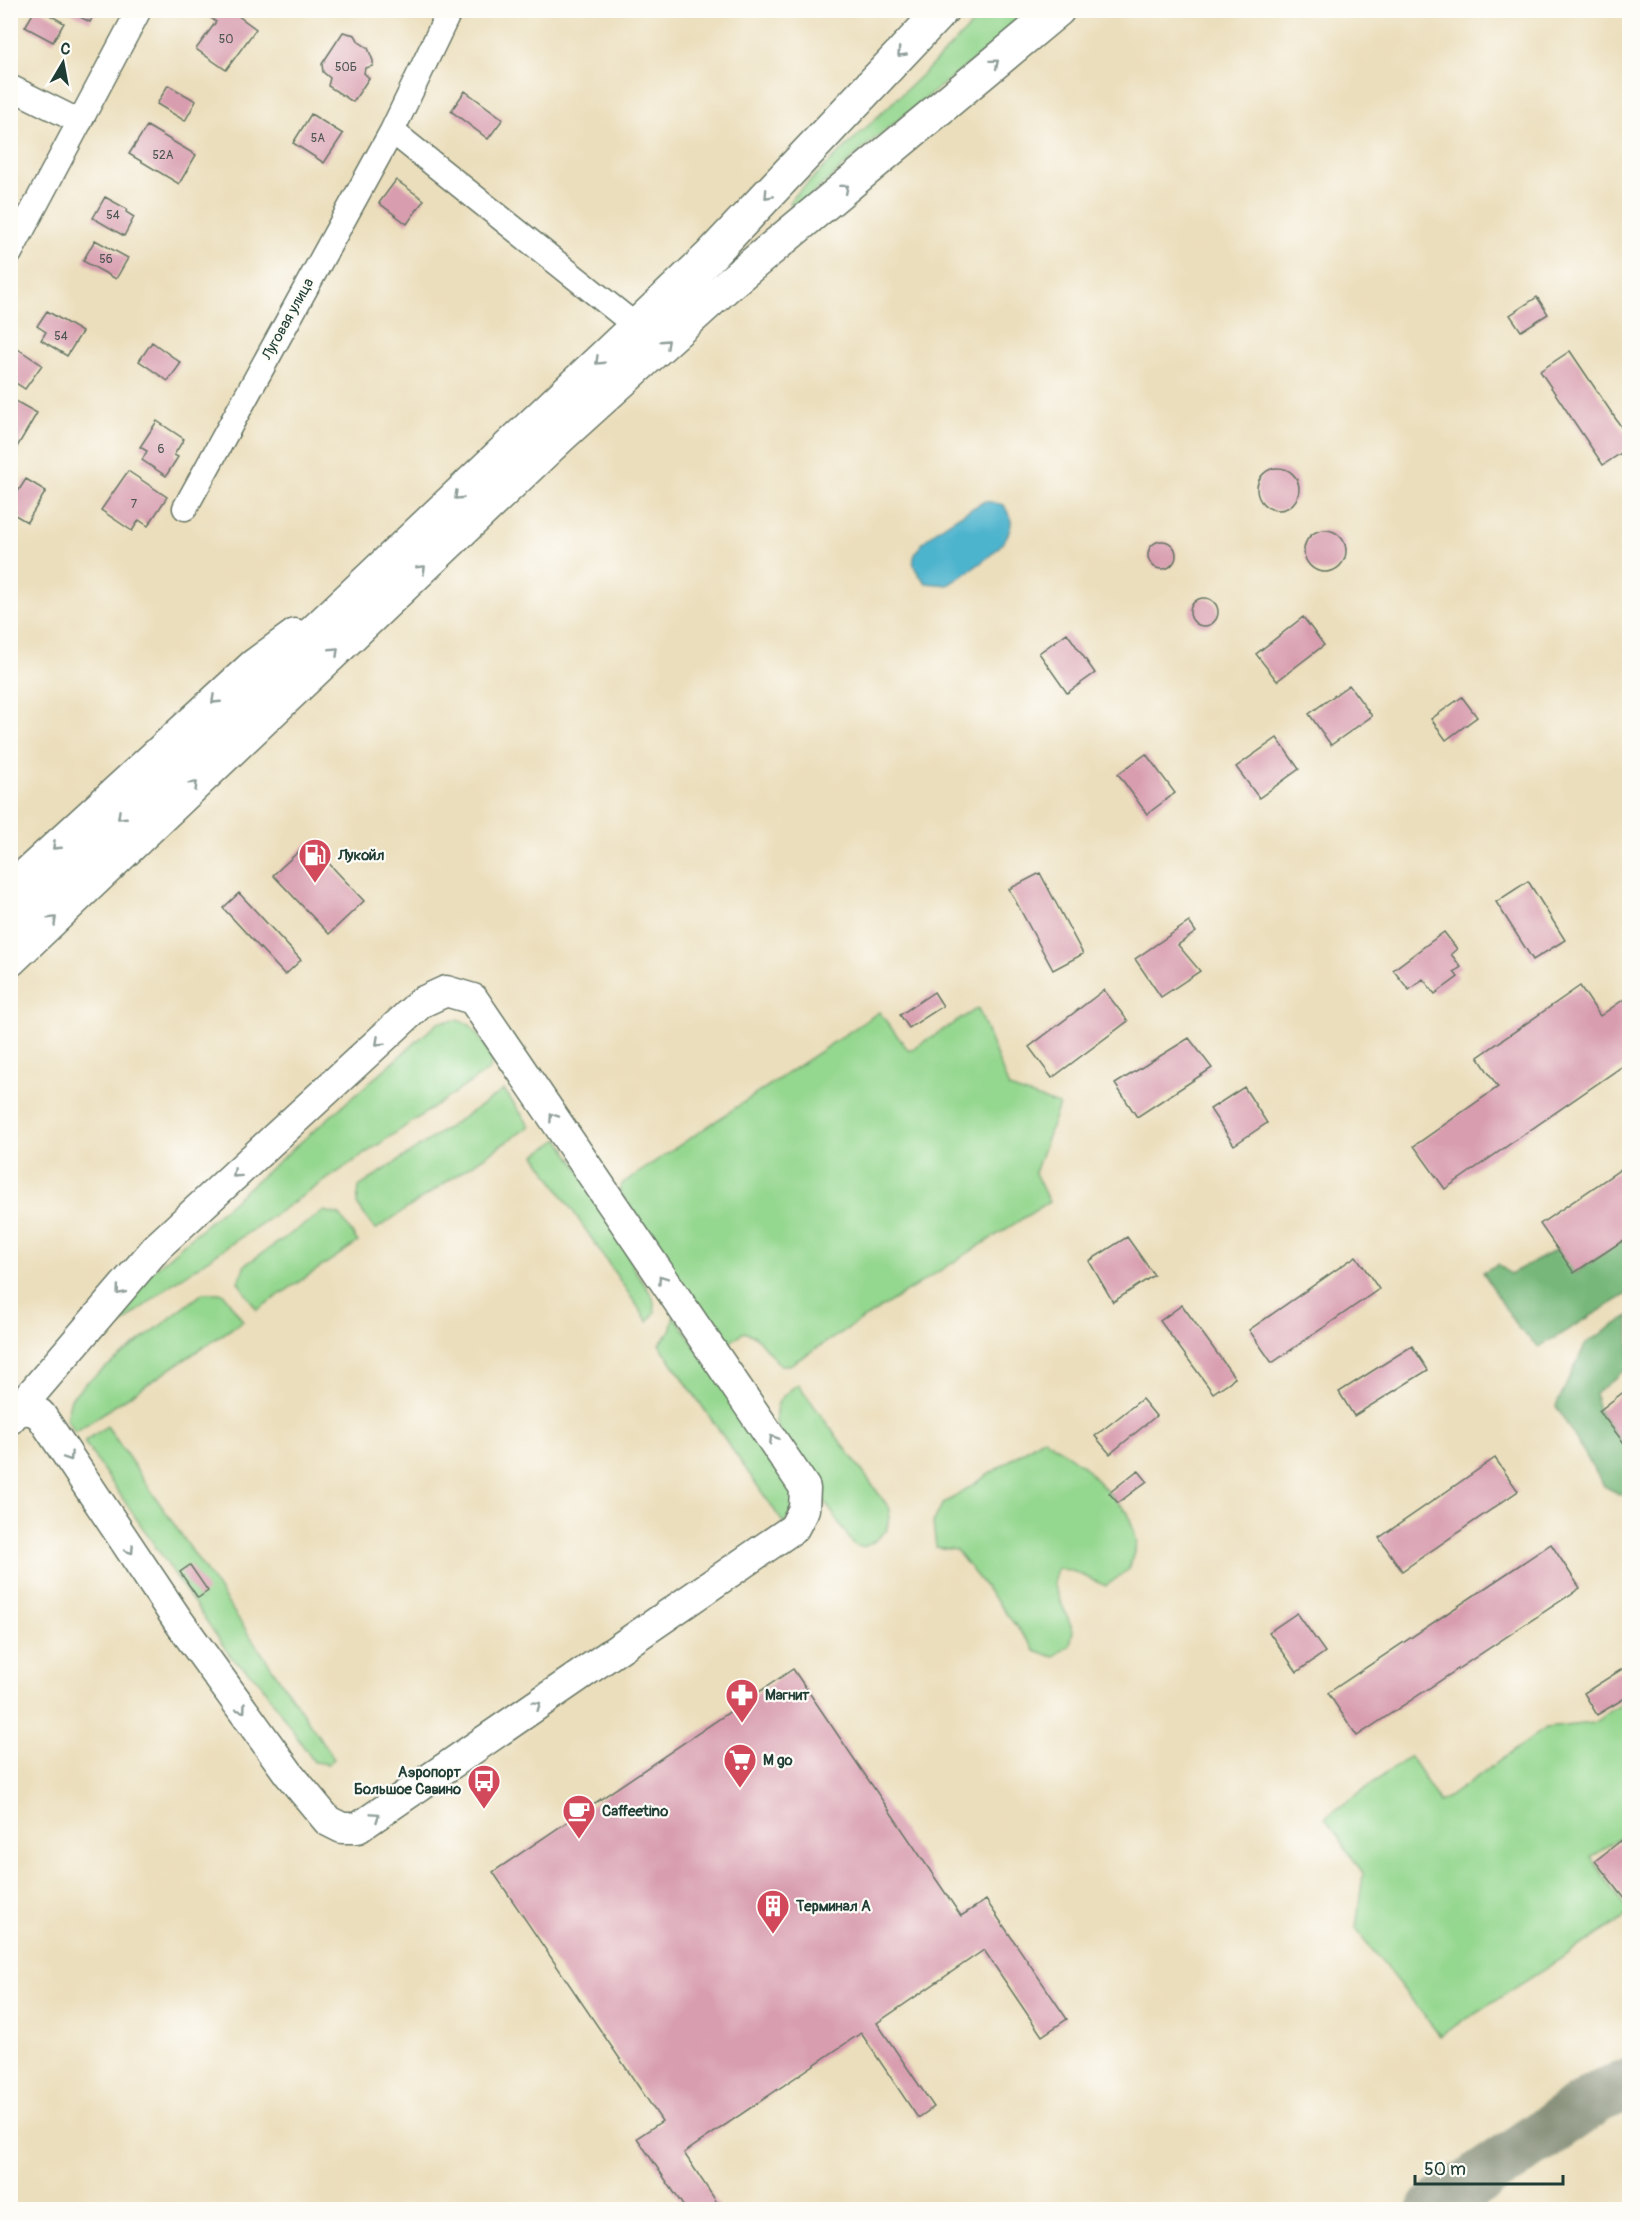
<svg xmlns="http://www.w3.org/2000/svg" width="1640" height="2220" font-family="Pangolin,sans-serif">
	<style>
		.green { fill: #94d78f; stroke: #5a8a62; stroke-width: 1.5 }
		.forest { fill: #77b87a; stroke: #4b7a57; stroke-width: 1.5 }
		.water { fill: #4eb4cd; stroke: #367880; stroke-width: 1.5 }
		.lines { fill: none; stroke-linecap: round; stroke-linejoin: round }
		.taxiway { stroke: #858e78; stroke-width: 52 }
		.building { fill: #d89daf }
		.minor-casing { stroke: #667564; stroke-width: 27 }
		.tertiary-casing { stroke: #667564; stroke-width: 33 }
		.primary-casing { stroke: #667564; stroke-width: 36 }
		.minor { stroke: #fff; stroke-width: 24 }
		.tertiary { stroke: #fff; stroke-width: 30 }
		.primary { stroke: #fff; stroke-width: 33 }
		.oneway { stroke: #8f9e9a }
		.labels { text-anchor: middle; dominant-baseline: central; stroke-width: 4.5; stroke-linejoin: round; paint-order: stroke }
		.number-label { font-size: 12px; fill: #4d5553 }
		.street-label { font-size: 15px; fill: #1f3d34; stroke: #fdfcf7 }
		.poi-label { font-size: 15px; font-weight: bold; fill: #1f3d34; stroke: #fdfcf7; text-anchor: start }
	</style>
	<rect width="100%" height="100%" fill="#fdfcf7"/>
	<filter id="ink" filterUnits="userSpaceOnUse"><feTurbulence type="fractalNoise" baseFrequency=".0167" numOctaves="2"/><feDisplacementMap in="SourceGraphic" scale="12" xChannelSelector="R" yChannelSelector="G"/><feConvolveMatrix kernelMatrix="1 2 1 2 8 2 1 2 1" color-interpolation-filters="sRGB"/></filter>
	<filter id="wash" filterUnits="userSpaceOnUse"><feTurbulence type="fractalNoise" baseFrequency=".008" numOctaves="4" result="noise"/><feDisplacementMap in="SourceGraphic" scale="24" xChannelSelector="R" yChannelSelector="G"/><feGaussianBlur stdDeviation="1.35" result="paint"/><feColorMatrix in="noise" values="0 0 0 0 0 0 0 0 0 0 0 0 0 0 0 0 0 1.4 0 .05"/><feComposite in="paint" operator="in"/></filter>
	<g filter="url(#wash)">
		<rect width="100%" height="100%" fill="#ebdebc"/>
		<!-- green -->
		<path class="green" d="M986 11H1035L872 141 801 204 793 208 790 203 793 197 928 69Z
			M978 1008 1009 1088 1059 1105 1035 1173 1049 1202 790 1365H780L755 1336 744 1332 722 1348 619 1191 623 1183 879 1012 909 1051Z
			M458 1020 470 1025 492 1054 490 1069 169 1286 92 1348 85 1343 141 1281 439 1022Z
			M504 1090 530 1126 375 1230 357 1204 359 1187Z
			M559 1139 620 1231 634 1269 653 1297 655 1312 648 1322 535 1155Z
			M324 1211 340 1215 358 1242 257 1310 238 1282 245 1265Z
			M203 1293H223L243 1321 75 1432 66 1419 71 1398 87 1382Z
			M674 1315 800 1500 784 1524 659 1344 670 1332Z
			M798 1384 890 1509 887 1530C877 1538 866 1553 853 1544L817 1490 776 1425C774 1402 780 1397 798 1384Z
			M107 1426 334 1759 328 1764 314 1762 259 1681 231 1657 84 1442Z
			M1044 1438 1082 1465 1128 1513 1137 1542 1129 1569 1106 1586 1070 1570 1057 1569 1053 1584 1073 1630 1070 1645 1053 1657 1035 1650 956 1550 936 1547 933 1523 942 1505Z
			M1629 1699V1830L1591 1858 1629 1912V1915L1440 2036 1356 1929 1363 1873 1325 1818 1410 1756 1440 1803 1546 1728 1593 1723Z"/>
		<!-- forest -->
		<path class="forest" d="M1629 1236V1293L1539 1347 1517 1327 1483 1272 1498 1264 1510 1274 1558 1249 1575 1273Z
			M1629 1316V1367L1595 1394 1599 1411 1629 1450V1488L1621 1495 1604 1486 1556 1406 1586 1343Z"/>
		<!-- water -->
		<path class="water" d="M985 501 1004 505C1006 510 1011 517 1011 522 1011 548 967 572 948 585L926 583C923 579 917 573 915 568 903 543 967 512 985 501Z"/>
		<g class="lines">
			<!-- taxiway -->
			<path class="taxiway" d="M1433 2210 1598 2097 1630 2084"/>
		</g>
		<g id="blocks">
			<!-- building -->
			<path class="building" d="M35 10H41L64 23 53 42 25 27Z
				M66 10H96L90 22Z
				M200 10H230L256 29 226 70 196 49 216 22Z
				M343 32 355 35 359 42 368 48 373 61V66L365 68 364 73 369 78 353 102 328 86 330 78 323 72 322 64Z
				M168 85 196 101 185 121 157 104Z
				M465 91 503 119 488 139 451 111Z
				M311 114 343 134 324 163 293 143Z
				M147 126 196 155 179 184 129 154Z
				M396 180 424 200 407 224 379 203Z
				M105 197 127 209 126 212 134 217 124 236 93 218Z
				M95 240 128 258 116 279 83 261Z
				M1537 297 1548 314 1521 331 1510 315Z
				M47 311 82 332 67 356 41 340 46 332 37 326Z
				M152 342 181 363 168 381 139 361Z
				M18 349 42 365 25 389 10 379V360Z
				M1570 351 1630 440V447L1603 465 1540 371Z
				M10 398 37 413 17 447 13 445 10 449Z
				M157 421 184 439 174 455 178 457 166 476 142 460 147 451 140 447Z
				M1257 489a21 21 0 1 1 42 0a21 21 0 1 1-42 0Z
				M128 471 167 497 148 526 139 520 132 531 101 510Z
				M26 479 46 491 27 522 10 512V504Z
				M1304 551a21 21 0 1 1 42 0a21 21 0 1 1-42 0Z
				M1148 555a14 14 0 1 1 28 0a14 14 0 1 1-28 0Z
				M1190 612a14 14 0 1 1 28 0a14 14 0 1 1-28 0Z
				M1303 617 1324 645 1277 681 1256 654Z
				M1067 633 1095 673 1067 693 1039 653Z
				M1349 685 1372 716 1331 745 1309 714Z
				M1462 697 1477 717 1446 740 1431 719Z
				M1277 738 1299 769 1259 798 1236 767Z
				M1146 754 1175 793 1147 814 1118 774Z
				M309 842 364 901 329 934 273 875Z
				M1040 873 1083 954 1053 970 1009 889Z
				M1528 881 1565 940 1533 960 1496 902Z
				M239 893 301 960 285 975 223 908Z
				M1189 922 1196 932 1178 945 1200 971 1161 997 1135 959Z
				M1444 932 1457 949 1451 954 1461 967 1454 972 1458 977 1435 994 1423 979 1409 990 1393 970Z
				M1580 986 1600 1016 1630 995V1061L1445 1189 1414 1146 1498 1087 1478 1057Z
				M1104 990 1128 1021 1052 1078 1029 1047Z
				M934 992 943 1006 909 1028 900 1015Z
				M1189 1038 1212 1068 1137 1117 1115 1084Z
				M1244 1087 1267 1123 1234 1145 1210 1109Z
				M1630 1163V1236L1574 1273 1540 1224Z
				M1127 1237 1154 1275 1113 1302 1089 1261Z
				M1356 1256 1379 1289 1272 1363 1249 1330Z
				M1182 1305 1235 1378 1213 1393 1160 1321Z
				M1412 1346 1428 1370 1354 1416 1339 1392Z
				M1630 1387V1439L1624 1443 1599 1411Z
				M1142 1399 1156 1416 1110 1454 1095 1436Z
				M1495 1458 1518 1491 1402 1571 1379 1538Z
				M1138 1470 1147 1481 1118 1503 1109 1493Z
				M1551 1544 1580 1588 1357 1736 1328 1693Z
				M190 1565 208 1591 198 1598 180 1572Z
				M1297 1613 1325 1652 1297 1672 1269 1632Z
				M1630 1664V1695L1597 1715 1584 1693Z
				M793 1669 961 1916 986 1900 1067 2019 1042 2036 984 1950 877 2023 934 2107 918 2118 861 2033 684 2153 722 2210H686L637 2138 662 2121 493 1872Z
				M1628 1835 1630 1836V1905L1595 1861Z"/>
		</g>
	</g>
	<g filter="url(#ink)">
		<use href="#blocks" fill-opacity="0" stroke="#667564" stroke-width="1.5"/>
		<g class="lines">
			<!-- minor casing -->
			<g class="minor-casing">
				<path id="minor" d="M450 10 392 131 636 326
					M10 87 80 122
					M10 253 139 10
					M185 508 392 131"/>
			</g>
			<!-- tertiary casing -->
			<g class="tertiary-casing">
				<path id="tertiary" d="M10 888 254 664 295 634
					M10 1419 158 1246 422 1002 446 991 473 999 805 1488 804 1509 794 1528 358 1828H342L328 1821 289 1774 177 1619 40 1414 28 1409 19 1411"/>
			</g>
			<!-- primary casing -->
			<g class="primary-casing">
				<path id="primary" d="M10 920 709 257 942 10
					M10 960 559 438 730 283 1058 10"/>
			</g>
			<!-- minor -->
			<use href="#minor" class="minor"/>
			<!-- tertiary -->
			<use href="#tertiary" class="tertiary"/>
			<!-- primary -->
			<use href="#primary" class="primary"/>
		</g>
		<!-- one-way arrows -->
		<defs><path id="oneway-chevron" d="M-2-3.5L2.5 0L-2 3.5" fill="none" stroke-width="1.6" stroke-linecap="round" stroke-linejoin="round" transform="scale(1.5)"/></defs>
		<g class="oneway">
			<use href="#oneway-chevron" transform="translate(901 53) rotate(133)"/>
			<use href="#oneway-chevron" transform="translate(995 63) rotate(-40)"/>
			<use href="#oneway-chevron" transform="translate(845 188) rotate(-40)"/>
			<use href="#oneway-chevron" transform="translate(768 195) rotate(133)"/>
			<use href="#oneway-chevron" transform="translate(666 343) rotate(-43)"/>
			<use href="#oneway-chevron" transform="translate(599 361) rotate(136)"/>
			<use href="#oneway-chevron" transform="translate(458 496) rotate(136)"/>
			<use href="#oneway-chevron" transform="translate(422 569) rotate(-44)"/>
			<use href="#oneway-chevron" transform="translate(335 651) rotate(-44)"/>
			<use href="#oneway-chevron" transform="translate(215 700) rotate(137)"/>
			<use href="#oneway-chevron" transform="translate(194 785) rotate(-44)"/>
			<use href="#oneway-chevron" transform="translate(121 816) rotate(137)"/>
			<use href="#oneway-chevron" transform="translate(56 846) rotate(137)"/>
			<use href="#oneway-chevron" transform="translate(53 920) rotate(-44)"/>
			<use href="#oneway-chevron" transform="translate(379 1042) rotate(137)"/>
			<use href="#oneway-chevron" transform="translate(553 1117) rotate(-124)"/>
			<use href="#oneway-chevron" transform="translate(236 1174) rotate(138)"/>
			<use href="#oneway-chevron" transform="translate(662 1279) rotate(-125)"/>
			<use href="#oneway-chevron" transform="translate(120 1291) rotate(130)"/>
			<use href="#oneway-chevron" transform="translate(773 1439) rotate(-123)"/>
			<use href="#oneway-chevron" transform="translate(69 1457) rotate(56)"/>
			<use href="#oneway-chevron" transform="translate(130 1550) rotate(56)"/>
			<use href="#oneway-chevron" transform="translate(537 1705) rotate(-35)"/>
			<use href="#oneway-chevron" transform="translate(242 1709) rotate(54)"/>
			<use href="#oneway-chevron" transform="translate(376 1816) rotate(-34)"/>
		</g>
	</g>
	<!-- icons -->
	<defs>
		<g id="fuel-pin" transform="scale(1.725)"><path d="M0 17L-7.5 6A9.5 9.5 0 1 1 7.5 6Z" fill="#d1495b" stroke="#fdfcf7"/><path d="M-5.5-6h7V0h2V4h1.3V-2.5L3-4.5l.8-.8L6-3V5H2.5V1h-1V6h-7ZM-4.2-4.7v3.2H.2V-4.7Z" fill="#fff"/></g>
		<g id="pharmacy-pin" transform="scale(1.725)"><path d="M0 17L-7.5 6A9.5 9.5 0 1 1 7.5 6Z" fill="#d1495b" stroke="#fdfcf7"/><path d="M-2-6h4v4h4v4h-4v4h-4v-4h-4v-4h4Z" fill="#fff"/></g>
		<g id="supermarket-pin" transform="scale(1.725)"><path d="M0 17L-7.5 6A9.5 9.5 0 1 1 7.5 6Z" fill="#d1495b" stroke="#fdfcf7"/><path d="M-6-5.5h2.5l.6 2H6L4.5 2H-2.5L-4.4-4H-6ZM-1.5 3.2a1.3 1.3 0 1 0 .1 0ZM3 3.2a1.3 1.3 0 1 0 .1 0Z" fill="#fff"/></g>
		<g id="bus-pin" transform="scale(1.725)"><path d="M0 17L-7.5 6A9.5 9.5 0 1 1 7.5 6Z" fill="#d1495b" stroke="#fdfcf7"/><path d="M-5-6H5V4H4V6H2V4H-2V6H-4V4H-5ZM-3.5-4V0h7V-4ZM-3.5 1.2v1.5H-2V1.2ZM2 1.2v1.5H3.5V1.2Z" fill="#fff"/></g>
		<g id="cafe-pin" transform="scale(1.725)"><path d="M0 17L-7.5 6A9.5 9.5 0 1 1 7.5 6Z" fill="#d1495b" stroke="#fdfcf7"/><path d="M-5.5-4.5H6V0H3Q3 3.5 0 3.5H-2.5Q-5.5 3.5-5.5 0ZM3-3.2v2h1.7v-2ZM-6 4.5H4V6H-6Z" fill="#fff"/></g>
		<g id="building-pin" transform="scale(1.725)"><path d="M0 17L-7.5 6A9.5 9.5 0 1 1 7.5 6Z" fill="#d1495b" stroke="#fdfcf7"/><path d="M-4-6H4V6H1V3H-1V6H-4ZM-2.5-4.3h1.7v1.8h-1.7ZM.8-4.3h1.7v1.8H.8ZM-2.5-1h1.7V.8h-1.7ZM.8-1h1.7V.8H.8Z" fill="#fff"/></g>
	</defs>
	<g fill-rule="evenodd">
		<use href="#fuel-pin" x="315" y="855"/>
		<use href="#pharmacy-pin" x="742" y="1695"/>
		<use href="#supermarket-pin" x="740" y="1760"/>
		<use href="#bus-pin" x="484" y="1781"/>
		<use href="#cafe-pin" x="579" y="1811"/>
		<use href="#building-pin" x="773" y="1906"/>
	</g>
	<g class="labels">
		<!-- number labels -->
		<g class="number-label">
			<text x="226" y="39">50</text>
			<text x="346" y="67">50Б</text>
			<text x="318" y="138">5А</text>
			<text x="163" y="155">52А</text>
			<text x="113" y="215">54</text>
			<text x="106" y="259">56</text>
			<text x="61" y="336">54</text>
			<text x="161" y="449">6</text>
			<text x="134" y="504">7</text>
		</g>
		<!-- street labels -->
		<g class="street-label">
			<text transform="translate(288 319) rotate(-61)">Луговая улица</text>
		</g>
		<!-- poi labels -->
		<g class="poi-label">
			<text x="338" y="855">Лукойл</text>
			<text x="765" y="1695">Магнит</text>
			<text x="763" y="1760">М go</text>
			<text x="461" y="1772" text-anchor="end">Аэропорт<tspan x="461" dy="17">Большое Савино</tspan></text>
			<text x="602" y="1811">Caffeetino</text>
			<text x="796" y="1906">Терминал А</text>
		</g>
	</g>
	<!-- margin -->
	<rect width="1640" height="2220" fill="none" stroke="#fdfcf7" stroke-width="36"/>
	<!-- north arrow -->
	<g transform="translate(63 63) rotate(10)" stroke="#fdfcf7" stroke-width="4.5" paint-order="stroke">
	<path d="M0-4.5L10 22L0 15L-10 22Z" fill="#1f3d34"/>
	<text y="-9" font-size="16" font-weight="bold" text-anchor="middle" fill="#1f3d34">С</text>
	</g>
	<!-- scale -->
	<path d="M1415 2175v9h148v-9" fill="none" stroke="#1f3d34" stroke-width="3"/>
	<text x="1424" y="2175" font-size="18" fill="#1f3d34" stroke="#fdfcf7" stroke-width="4.5" paint-order="stroke">50 m</text>
</svg>
